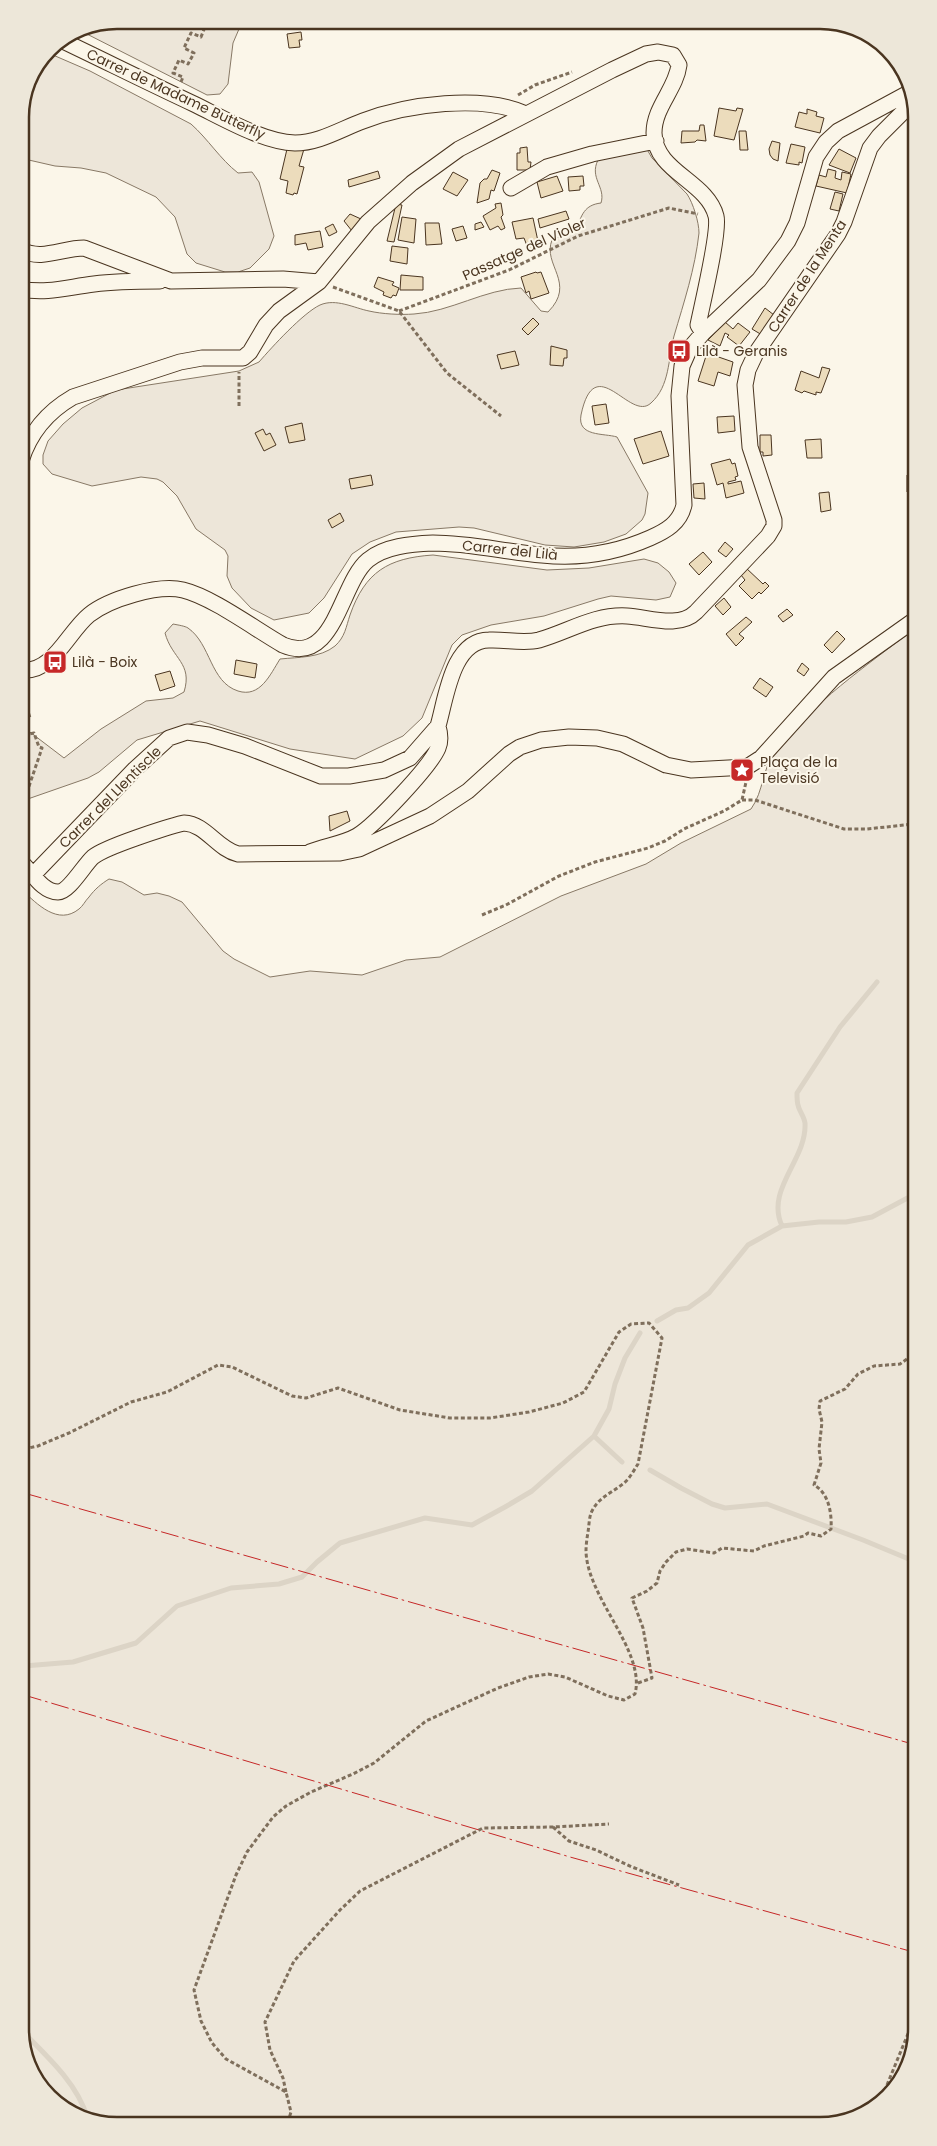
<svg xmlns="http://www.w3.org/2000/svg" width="937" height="2146" font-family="Poppins,sans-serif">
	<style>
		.green { fill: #ede6d9; stroke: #887966 }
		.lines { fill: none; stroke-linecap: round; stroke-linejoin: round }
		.stream { stroke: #dcd4c6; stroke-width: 5 }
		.building { fill: #ecdcbc; stroke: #4a3520 }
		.minor-casing { stroke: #4a3520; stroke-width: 17 }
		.path { stroke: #7f6f5c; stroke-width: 3; stroke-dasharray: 4 2.5; stroke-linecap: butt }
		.minor { stroke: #fbf6e9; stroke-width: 15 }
		.power { stroke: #c62828; stroke-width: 1; stroke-dasharray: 18 4 2.5 4; stroke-linecap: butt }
		.labels { text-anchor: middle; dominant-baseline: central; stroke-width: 4; stroke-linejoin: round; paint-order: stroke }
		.street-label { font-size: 14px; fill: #4a3520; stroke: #fbf6e9 }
		.poi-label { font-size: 14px; fill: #4a3520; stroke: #fbf6e9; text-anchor: start }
		.rim { fill: none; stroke: #4a3520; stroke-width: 2.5 }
	</style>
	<rect width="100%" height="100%" fill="#fbf6e9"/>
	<!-- green -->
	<path class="green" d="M117 20H247L242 22 233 43 228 84 220 94 207 95 77 29Z
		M307 20H365L338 25Z
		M46 52 90 71 191 124C208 139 220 159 238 173L252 172 259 182 274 236 269 249 250 268 238 272H225L196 263 187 254 175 217 156 197 106 173 81 168 55 166 20 158V111L27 79Z
		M645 146 652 158 687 194C693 203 699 222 699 233 695 269 684 302 674 336 668 359 670 386 651 403 630 423 595 348 581 415 577 437 604 433 617 437L648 493 645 514 642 520 626 534 604 542 574 547 545 545 474 528 459 527 396 532 370 542 352 554 324 598 309 613 274 620 251 608 232 588 227 576 228 556 225 550 196 529 177 496 163 482 157 479 141 477 92 486 52 474 43 464V455L48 441 63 424 82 408 116 390 239 371 259 362C272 347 303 313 320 305 336 298 354 308 369 311 382 314 400 315 414 314 450 312 485 289 521 288L541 311 548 312C577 283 542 265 552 240L576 229C582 215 584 205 601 203 606 187 589 178 598 160Z
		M433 555 547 570 589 568 644 559 658 563 669 572 676 583 670 597 656 600 611 596 598 599 544 616 491 625 462 635 452 645 422 718 403 736 355 759 290 749 200 721 137 740 99 772 88 778 22 801V726L64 758 101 729 146 701 173 698 184 692C193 663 172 659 165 633L173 624C178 625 185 626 188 628 211 644 210 682 238 691 260 698 270 675 280 659 299 657 320 658 335 646 345 637 346 627 350 615 365 572 388 558 433 555Z
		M913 630 917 2030 901 2083 852 2121 110 2126 58 2106 25 2061 22 890C37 904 58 926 79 909 83 906 85 901 89 897 95 889 101 884 109 879L122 882 144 895 157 893 169 896 182 902 223 951 234 959 270 977 310 971 362 975 406 960 440 957 561 896 646 864 681 843 751 809C764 791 762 768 776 750 811 704 867 665 913 630Z"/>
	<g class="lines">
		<!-- stream -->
		<path class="stream" d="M782 1226C765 1189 807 1160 805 1123 804 1116 799 1111 798 1105 797 1102 797 1097 797 1093L840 1027 877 982
			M657 1321 676 1310 688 1308 709 1293 748 1245 782 1226 819 1222H846L872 1217 915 1194
			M594 1436 622 1462
			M650 1470 681 1488 712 1504 725 1508 767 1504 863 1540 916 1562
			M24 1666 73 1662 136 1643 177 1606 231 1588 279 1584 302 1577 317 1562 340 1543 425 1518 472 1525 505 1507 532 1491 594 1436 609 1409 615 1384 625 1358 640 1333
			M25 2034C48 2057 78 2085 87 2117"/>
	</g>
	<!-- building -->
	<path class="building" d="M301 32 302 40H299L300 47 289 48 287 34Z
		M719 108 736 111 737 108 743 109 734 140 714 136Z
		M807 109 817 112 816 116 824 118 820 133 795 127 799 112 807 114Z
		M700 125H704L706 141 697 140 695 142 681 143 682 131H699Z
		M739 131H746L748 150H740Z
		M772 141 780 143 778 161 773 159 770 155 769 149Z
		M791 144 805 147 802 163 799 162V165L786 163Z
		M527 147 528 162H531L530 170H517V153H520V148Z
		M287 149H304L299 166 304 167 297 194 294 193 293 195 286 193 288 181 280 179Z
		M839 149 856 158 850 173 829 165Z
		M828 169 836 171 835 178 841 180 842 172 851 174 847 193 816 186 819 175 826 177Z
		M492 170 500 173 494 191 491 190 489 199 477 203 480 183 484 179H487Z
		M378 171 380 178 349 187 348 180Z
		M453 172 468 180 457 196 443 189Z
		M557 176 563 191 541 198 537 182Z
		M583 176 584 186H580V190L569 191 568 177Z
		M835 192 843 194 839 211 830 209Z
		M501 203 503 215 501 217 505 228 501 230 498 226 490 230 483 216 496 208 495 204Z
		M396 204 402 205 394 242 387 241Z
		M566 211 569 219 540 228 538 219Z
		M350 214 361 219 352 231 344 221Z
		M402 217 416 219 414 243 398 240Z
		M533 218 539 246 529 251 524 238 516 239 512 222Z
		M481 222 484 227 475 230V224Z
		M425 223H439L442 244 426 245Z
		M333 224 337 232 329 236 325 228Z
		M463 226 467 238 456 241 452 229Z
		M320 231 323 247 308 250 306 243 295 245V235Z
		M392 246 408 248 407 264 390 261Z
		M536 272 537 273 541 272 549 293 531 299 529 291 526 293 521 277Z
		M401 275 423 277V290H400Z
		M378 277 394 282 392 285 399 288 396 296 393 295 391 298 383 295 384 292 374 287Z
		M765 308 774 315 762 335 752 329Z
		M533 318 539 324 528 335 522 329Z
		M725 322 733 329 738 323 750 332 739 346 727 337 729 335 725 333 720 346 708 340Z
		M551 346 567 350V358H564L563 366 550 365Z
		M515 351 519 365 501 369 497 355Z
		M707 353 733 362 730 376 718 372 714 386 698 381Z
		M822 367 830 369 821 393 816 392V395L804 391 802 393 795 390 801 371 819 378Z
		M606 404 609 423 595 425 592 406Z
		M734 416 735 431 718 433 717 417Z
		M302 423 305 440 289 443 285 427Z
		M263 429 266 435 270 433 276 445 264 451 255 433Z
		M661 431 669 456 643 464 634 439Z
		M760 435H771L772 455 763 456V452H760Z
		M821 439 822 458H807L805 440Z
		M730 459 732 464 735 463 738 476 735 477 736 480 728 482V484L741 481 744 493 726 498 723 483 717 485 711 464Z
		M371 475 373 485 351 489 349 479Z
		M907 475H913V492H907Z
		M704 483 705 499 694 498 693 484Z
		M829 492 831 510 821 512 819 493Z
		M340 513 344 521 332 528 328 520Z
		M725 542 733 549 726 557 718 551Z
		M703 552 712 562 699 575 689 564Z
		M745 567 763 584 765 582 769 586 761 594 759 592 752 599 739 586 745 580 741 575Z
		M724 598 731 607 723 615 715 606Z
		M787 609 793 615 783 622 778 616Z
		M746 617 752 622 739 634 744 638 736 646 726 634Z
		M837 631 845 639 832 653 824 645Z
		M236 660 257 664 255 678 234 674Z
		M802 663 809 669 804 676 797 671Z
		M170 671 175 686 160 691 155 675Z
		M760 678 773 687 766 697 753 688Z
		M347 811 350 821 330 831 329 816Z"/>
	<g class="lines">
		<!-- minor casing -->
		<g class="minor-casing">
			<path id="minor" d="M61 40C105 61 149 83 194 104 223 118 263 142 295 143 319 143 341 129 363 121 407 104 483 94 526 114
				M511 188 547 167 592 154 656 141
				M21 250C42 261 62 248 84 248L171 281 283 279 319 282
				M21 289C47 294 68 287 94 284 116 281 138 281 160 281
				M21 461C30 432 47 412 73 397L180 362 202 358H243L250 352 266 325 279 311 319 282 368 222 412 183 459 149 612 70 646 54 658 52 673 55 679 65C676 89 654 107 654 133 655 172 707 181 716 216 720 231 702 305 698 325L703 333
				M22 670C53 673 68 632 89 615 109 599 158 584 183 590 212 597 255 629 283 645 335 667 340 583 368 560 385 546 411 544 433 543 470 543 506 552 542 555 580 559 616 553 650 538 666 531 680 523 684 505L679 396 682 366 690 348 703 333 759 280 788 241 797 223 816 157 826 142 838 131 912 91
				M310 852C325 846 343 844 357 836 374 826 430 767 438 748 441 741 440 733 438 726 446 699 452 640 489 640 505 639 523 644 539 640 568 632 594 614 627 616 648 617 679 629 696 612L768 536 774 526V520L750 447 745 385 748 370 756 353 838 234 844 222 870 148 879 136 906 109 912 94
				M22 863C32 872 42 892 58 892 69 892 84 865 93 857 105 847 167 827 184 823 206 824 217 849 238 854L340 853 359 849 430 816 468 791 509 754 520 747 541 740 569 737 597 738 623 744 666 765 691 770 747 767 761 758 834 677 913 621
				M34 874 135 769 169 738 187 732 208 735 245 746 321 776H349L384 770 410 758 438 726"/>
		</g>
		<!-- path -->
		<path class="path" d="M181 82 183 77 173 73 179 60 188 64 194 53 184 48 191 33 201 37 205 27 196 23 197 20
			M518 95 535 85 572 72
			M333 287 399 311 447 373 501 416
			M399 311 509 270 578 236 669 208 698 214
			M239 406V372
			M22 706 26 705 30 718 25 720 29 734 34 733 39 747 42 748 22 807
			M912 747 914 745
			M742 800H755L844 829H867L914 824
			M482 915 506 905 559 876 595 862 648 848 665 841 684 829 724 811 742 800 746 782
			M24 1449 38 1446 69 1433 131 1402 167 1392 218 1365 232 1367 292 1396 306 1398 338 1388 400 1410 450 1418H490L529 1412 563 1403 584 1392 619 1332 631 1324 649 1323 662 1338 638 1464C634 1470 630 1478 624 1483 612 1493 598 1497 591 1513 589 1519 589 1526 588 1532 587 1538 586 1545 586 1551 587 1598 646 1651 635 1694L624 1700 608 1696 565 1677 548 1674 529 1677 498 1688 426 1721 374 1763 353 1774 311 1792 286 1806 273 1817 247 1852 236 1875 194 1990 201 2021 212 2043 226 2059 286 2092 291 2112 287 2125
			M638 1683 652 1678 643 1628 632 1598 647 1591 657 1583 660 1571 666 1562 676 1552 687 1549 714 1553 722 1548 754 1551 764 1546 804 1536 808 1533 821 1536 831 1529C832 1514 829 1493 814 1485L821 1463 819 1449 822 1422 819 1409 820 1401 845 1389 858 1374 874 1366 900 1364 907 1359 915 1356
			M553 1827 569 1841 596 1850 632 1867 679 1885
			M286 2092 283 2078 270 2050 265 2022 294 1961 340 1910 360 1891 483 1828 553 1827 609 1824
			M882 2097 917 2012
			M846 2121 860 2114"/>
		<!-- minor -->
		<use href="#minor" class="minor"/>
		<!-- power -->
		<path class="power" d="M24 1493 916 1745
			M24 1695 570 1857 917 1953"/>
	</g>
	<!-- icons -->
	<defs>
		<g id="bus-square" transform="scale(1.25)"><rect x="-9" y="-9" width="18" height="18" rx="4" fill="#c62828" stroke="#fbf6e9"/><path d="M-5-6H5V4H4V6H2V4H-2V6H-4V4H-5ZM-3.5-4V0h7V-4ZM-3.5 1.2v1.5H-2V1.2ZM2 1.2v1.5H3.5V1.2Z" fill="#fff"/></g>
		<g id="sight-square" transform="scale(1.25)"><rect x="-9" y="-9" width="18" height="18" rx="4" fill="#c62828" stroke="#fbf6e9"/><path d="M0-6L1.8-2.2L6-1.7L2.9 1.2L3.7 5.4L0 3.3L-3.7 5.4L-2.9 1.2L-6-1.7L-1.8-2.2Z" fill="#fff"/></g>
	</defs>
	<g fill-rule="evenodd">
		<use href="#bus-square" x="679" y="351"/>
		<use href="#bus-square" x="55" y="662"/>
		<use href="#sight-square" x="742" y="770"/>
	</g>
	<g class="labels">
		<!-- street labels -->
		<g class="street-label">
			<text transform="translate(176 94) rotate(25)">Carrer de Madame Butterfly</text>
			<text transform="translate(524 249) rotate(-24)">Passatge del Violer</text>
			<text transform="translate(807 276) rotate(-57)">Carrer de la Menta</text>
			<text transform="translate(510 550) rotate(6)">Carrer del Lilà</text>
			<text transform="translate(110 797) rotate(-45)">Carrer del Llentiscle</text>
		</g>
		<!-- poi labels -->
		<g class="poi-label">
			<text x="696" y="351">Lilà - Geranis</text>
			<text x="72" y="662">Lilà - Boix</text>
			<text x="760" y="762">Plaça de la<tspan x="760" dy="16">Televisió</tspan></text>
		</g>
	</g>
	<!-- crop -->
	<path d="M0 0H937V2146H0ZM117 29H820A88 88 0 0 1 908 117V2029A88 88 0 0 1 820 2117H117A88 88 0 0 1 29 2029V117A88 88 0 0 1 117 29Z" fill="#ede7d9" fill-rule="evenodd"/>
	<path class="rim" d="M117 29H820A88 88 0 0 1 908 117V2029A88 88 0 0 1 820 2117H117A88 88 0 0 1 29 2029V117A88 88 0 0 1 117 29Z"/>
</svg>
